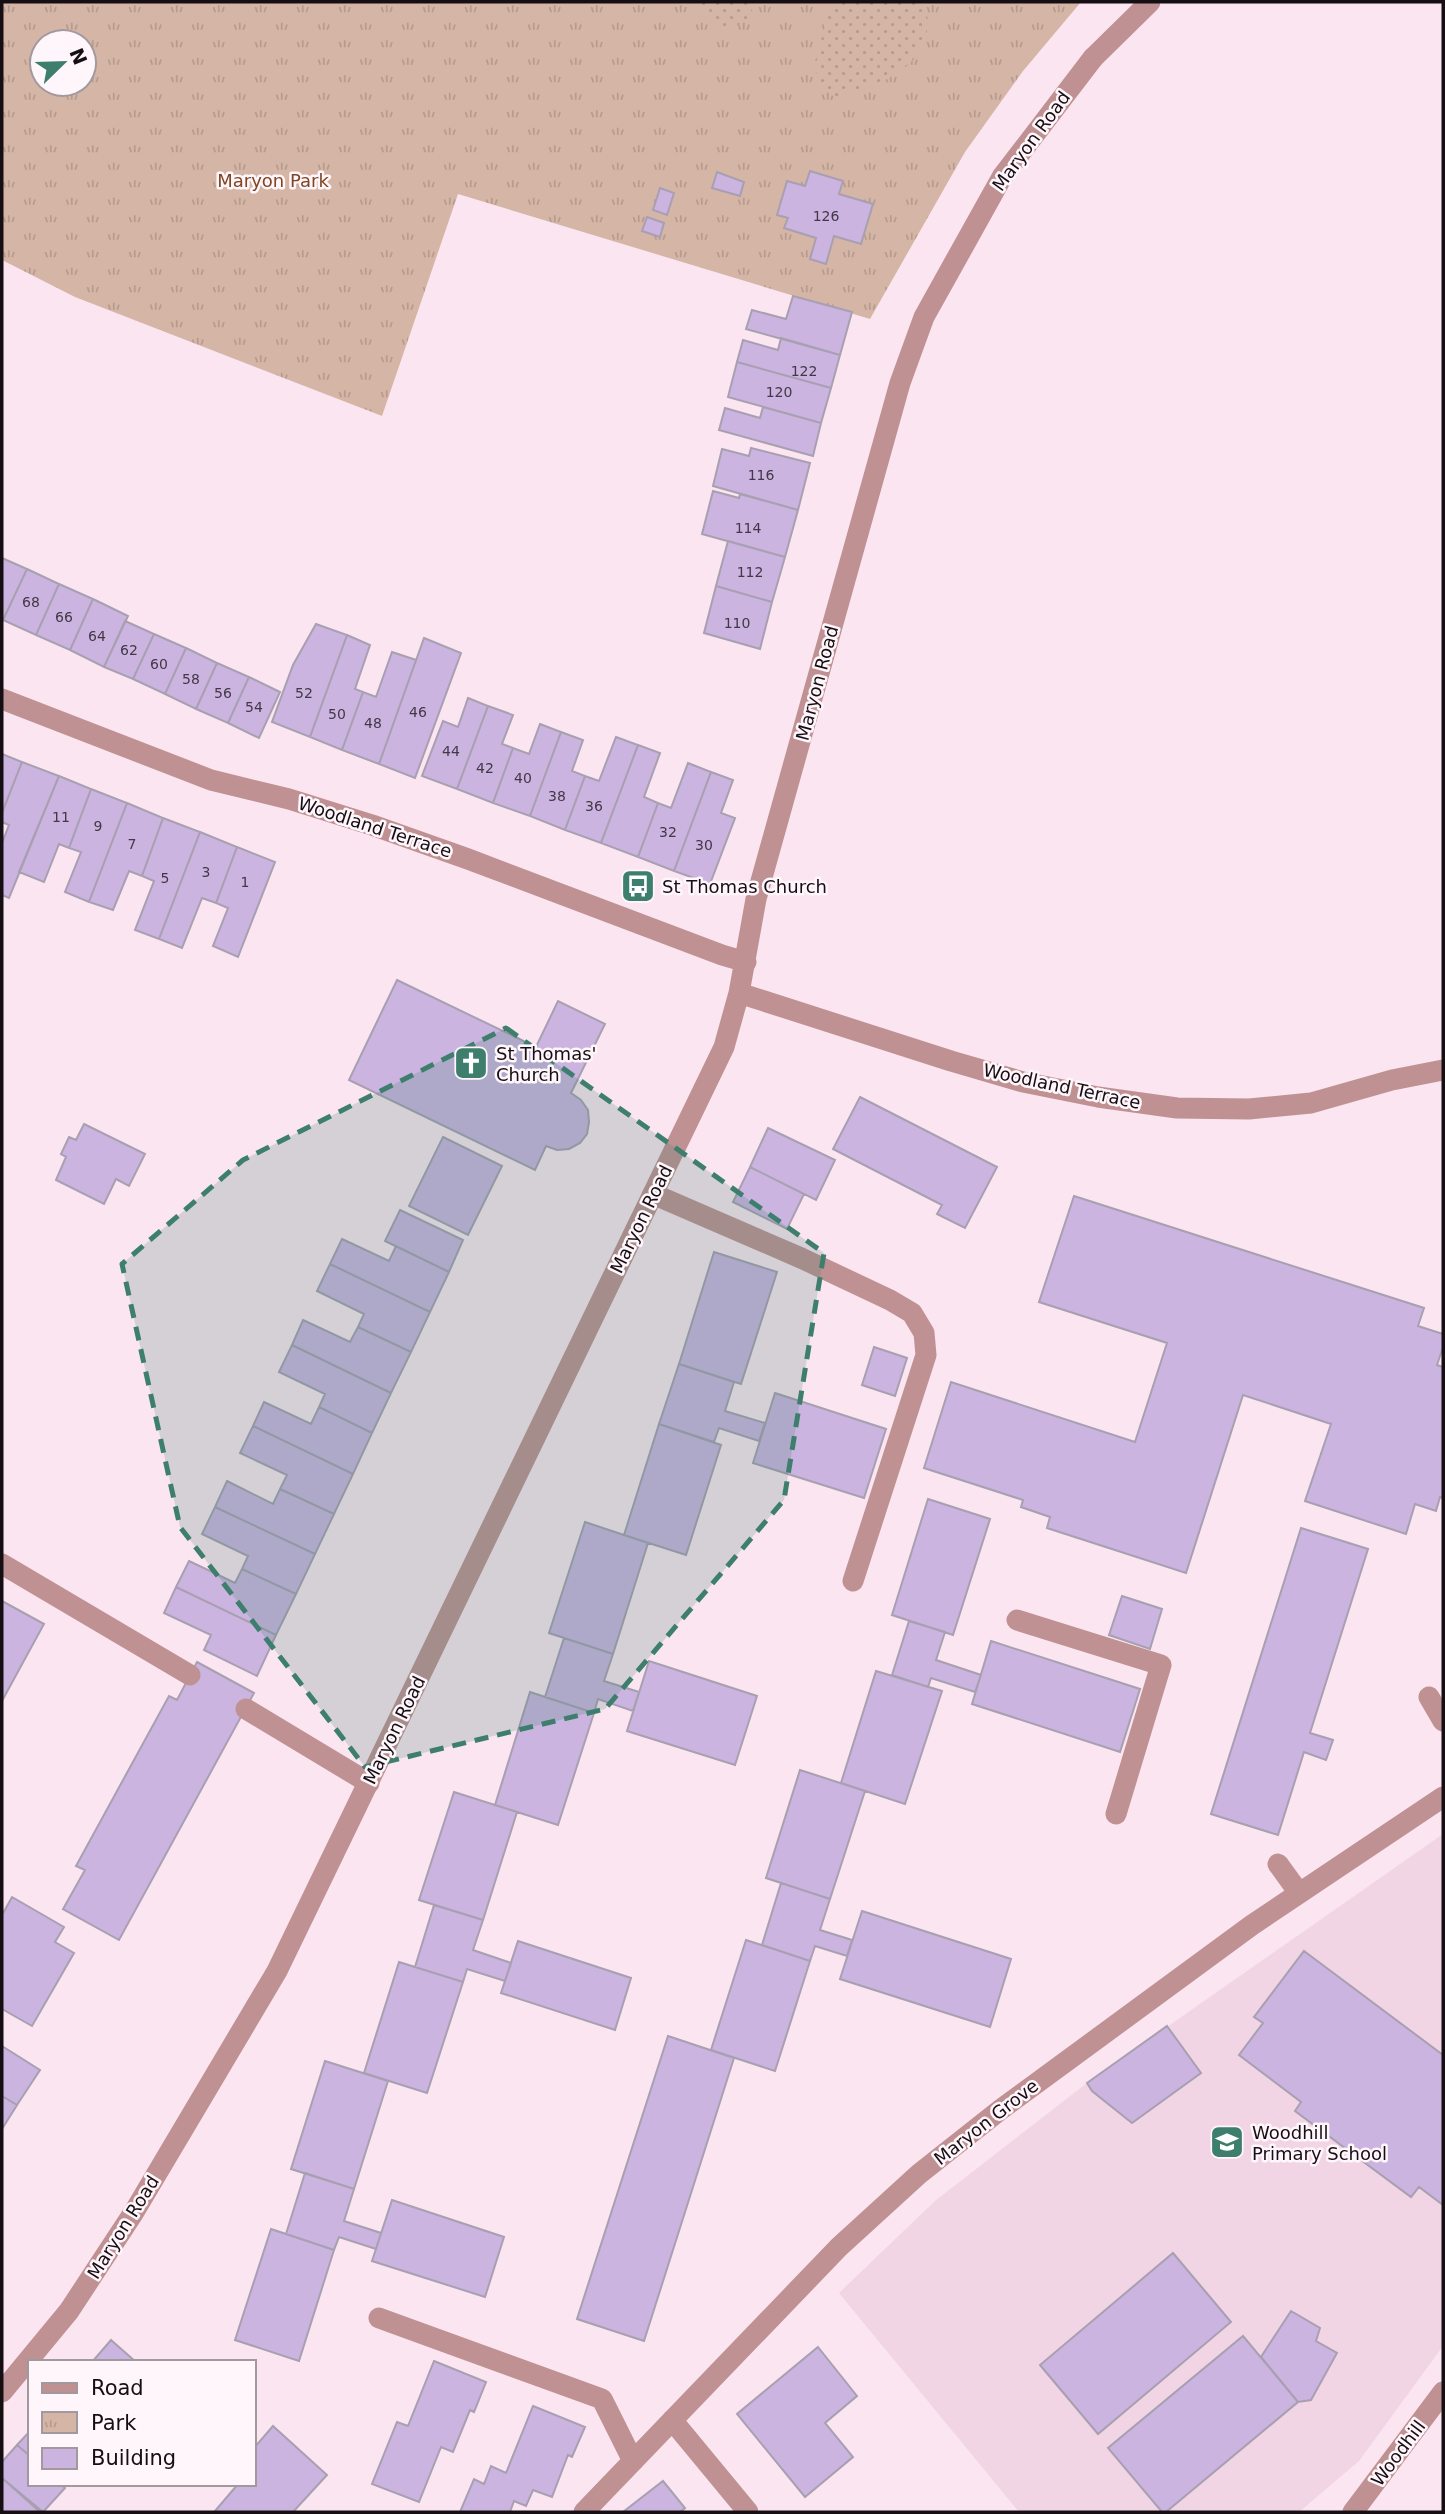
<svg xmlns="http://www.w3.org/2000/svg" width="1445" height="2514" font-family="'DejaVu Sans',sans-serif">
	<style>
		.built { fill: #f1d5e5 }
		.park { fill: url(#park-tufts); fill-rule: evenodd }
		.garden { fill: url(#garden-dots) }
		.building { fill: #cbb4e0; stroke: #a89fb1; stroke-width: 2 }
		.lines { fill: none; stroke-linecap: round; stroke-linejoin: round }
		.lane { stroke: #bf9193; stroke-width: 21 }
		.street { stroke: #bf9193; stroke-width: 21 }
		.marked { fill: #3e7e6d; fill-opacity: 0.2; stroke: #3e7e6d; stroke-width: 5; stroke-dasharray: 14 9; stroke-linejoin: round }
		.labels { text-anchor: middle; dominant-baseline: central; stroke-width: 5; stroke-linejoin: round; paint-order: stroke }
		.number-label { font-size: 14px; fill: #423846 }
		.street-label { font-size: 18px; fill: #150e12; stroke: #fff6fb }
		.park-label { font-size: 18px; fill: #804521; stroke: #fff6fb }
		.poi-label { font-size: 18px; fill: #150e12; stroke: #fff6fb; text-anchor: start }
	</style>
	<defs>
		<pattern id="park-tufts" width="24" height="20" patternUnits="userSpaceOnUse" patternTransform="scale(1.75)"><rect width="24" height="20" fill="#d5b6a6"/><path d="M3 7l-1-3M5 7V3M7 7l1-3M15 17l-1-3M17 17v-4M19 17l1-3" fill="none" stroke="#b69b8e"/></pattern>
		<pattern id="garden-dots" width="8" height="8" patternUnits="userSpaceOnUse" patternTransform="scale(1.75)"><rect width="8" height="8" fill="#d5b6a6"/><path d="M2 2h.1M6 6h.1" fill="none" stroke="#b69b8e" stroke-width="1.8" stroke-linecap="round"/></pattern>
	</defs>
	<rect width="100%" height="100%" fill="#fae5f1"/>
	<!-- built -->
	<path class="built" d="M1443 1834V2346L1359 2461 1299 2512H1019L839 2293 935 2201 1087 2083Z"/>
	<!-- park -->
	<path class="park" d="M2 2H1081L1023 71 965 152 870 319 458 194 382 416 75 297 2 260ZM42 42H84V84H42Z"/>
	<!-- garden -->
	<path class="garden" d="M697 2H754C750 36 705 34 697 2Z
		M832 2H919C921 6 925 11 927 16 929 21 927 27 927 32 920 73 869 89 834 97L821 86 814 65Z"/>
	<!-- building -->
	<path class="building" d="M810 171 843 181 839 194 873 204 861 244 834 236 826 264 810 259 816 238 784 228 788 218 777 215 787 181 805 186Z
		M717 172 744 182 740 196 712 188Z
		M660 188 674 193 667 215 653 210Z
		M647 217 664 223 660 237 642 231Z
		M793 296 852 312 840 355 746 329 752 310 786 319Z
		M781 338 840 355 831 388 737 362 743 340 778 350Z
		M737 362 831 388 821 423 728 397Z
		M763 407 821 423 813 456 719 430 725 408 760 418Z
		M751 448 810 463 798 510 713 486 722 449 749 456Z
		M713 491 739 498 740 494 798 510 785 557 702 534Z
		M728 541 785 557 772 602 716 586Z
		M2 558 27 569 3 620 2 619Z
		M27 569 59 584 36 635 3 620Z
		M59 584 93 599 70 650 36 635Z
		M716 586 772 602 760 649 704 633Z
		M93 599 128 616 104 667 70 650Z
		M125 621 154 634 133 679 104 667Z
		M316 624 347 635 310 737 272 722 293 665Z
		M154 634 186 648 165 694 133 679Z
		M347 635 370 645 355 689 363 692 342 750 310 737Z
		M424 638 461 653 415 778 379 764Z
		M186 648 217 663 196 709 165 694Z
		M392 652 416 660 379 764 342 750 363 692 376 697Z
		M217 663 249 677 228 723 196 709Z
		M249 677 280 692 259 738 228 723Z
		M468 698 488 706 457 789 422 776 443 721 458 727Z
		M488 706 513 715 502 744 513 748 493 803 457 789Z
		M540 724 561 732 530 816 493 803 513 748 529 754Z
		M561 732 583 740 572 771 585 776 565 830 530 816Z
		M616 737 638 745 601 843 565 830 585 776 599 781Z
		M638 745 660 753 644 797 658 803 638 857 601 843Z
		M2 754 22 762 2 813Z
		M22 762 59 776 9 898 2 895V843L9 825 2 822V813Z
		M688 763 711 772 674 871 638 857 658 803 671 808Z
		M711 772 733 780 721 813 735 818 710 884 674 871Z
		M59 776 91 789 69 848 59 844 44 882 19 872Z
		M91 789 127 803 89 902 65 892 81 852 69 848Z
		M127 803 163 818 142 876 129 871 113 910 89 902Z
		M163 818 200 832 159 939 135 930 154 881 142 876Z
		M200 832 237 847 216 903 202 898 182 948 159 939Z
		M237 847 275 862 238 957 213 946 228 908 216 903Z
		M397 980 536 1047 558 1001 605 1024 571 1093 581 1100 588 1110 589 1122 587 1134 580 1143 569 1149 557 1150 546 1146 535 1170 349 1080Z
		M860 1097 997 1167 965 1228 937 1214 942 1205 833 1149Z
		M84 1124 145 1154 129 1186 116 1179 104 1204 56 1180 66 1157 61 1154 69 1137 76 1140Z
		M768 1128 835 1160 816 1200 750 1167Z
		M443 1137 502 1166 468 1235 409 1206Z
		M750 1167 804 1194 787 1229 733 1202Z
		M1074 1196 1424 1308 1418 1326 1443 1334V1347L1437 1365 1443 1367V1498L1440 1497 1436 1511 1415 1504 1406 1534 1305 1501 1331 1424 1243 1395 1186 1573 1047 1528 1050 1517 1021 1507 1023 1500 924 1468 951 1382 1135 1442 1167 1343 1039 1302Z
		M400 1210 463 1240 449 1272 385 1241Z
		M342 1239 389 1261 396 1246 449 1272 430 1312 330 1264Z
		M714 1252 777 1272 741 1384 679 1364Z
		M330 1264 430 1312 411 1352 358 1327 364 1314 317 1291Z
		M303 1320 350 1342 358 1327 411 1352 391 1393 292 1345Z
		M292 1345 391 1393 372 1433 319 1407 325 1394 279 1372Z
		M874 1347 907 1358 895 1396 862 1385Z
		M679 1364 734 1382 725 1411 765 1423 759 1441 719 1428 714 1442 659 1424Z
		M775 1393 886 1429 864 1498 753 1463Z
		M264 1402 311 1424 319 1407 372 1433 353 1474 253 1426Z
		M659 1424 721 1445 686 1555 624 1535Z
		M253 1426 353 1474 334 1514 280 1489 287 1475 240 1453Z
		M227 1481 273 1504 280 1489 334 1514 315 1554 215 1507Z
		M928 1499 990 1519 953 1635 892 1615Z
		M215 1507 315 1554 296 1594 242 1569 248 1556 202 1534Z
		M585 1522 648 1543 613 1654 549 1633Z
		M1301 1528 1368 1549 1310 1733 1333 1740 1326 1760 1304 1752 1278 1835 1211 1814Z
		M189 1561 235 1583 242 1569 296 1594 276 1635 176 1587Z
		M176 1587 276 1635 257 1676 204 1650 211 1635 164 1613Z
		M1122 1596 1162 1609 1150 1649 1109 1635Z
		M2 1601 44 1624 2 1701Z
		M909 1621 945 1632 936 1660 981 1675 975 1692 931 1678 928 1687 892 1675Z
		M564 1638 613 1654 604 1681 639 1692 633 1711 598 1699 594 1713 545 1697Z
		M991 1641 1140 1689 1120 1752 972 1704Z
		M649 1661 757 1696 735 1765 627 1731Z
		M197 1662 254 1693 119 1940 63 1909 85 1870 76 1866 169 1696 177 1700Z
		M876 1671 942 1691 905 1804 841 1783Z
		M530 1692 594 1713 558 1825 495 1805Z
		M800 1770 865 1791 830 1899 766 1878Z
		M454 1792 517 1812 483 1920 419 1900Z
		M781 1883 830 1899 820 1930 852 1940 847 1956 815 1946 810 1961 762 1945Z
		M12 1897 64 1927 55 1942 74 1953 32 2026 2 2009V1915Z
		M434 1905 483 1920 473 1950 511 1963 505 1981 467 1969 463 1982 415 1967Z
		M862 1911 1011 1959 990 2027 840 1979Z
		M746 1940 810 1961 775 2071 711 2050Z
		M518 1941 631 1978 615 2030 501 1993Z
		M1304 1951 1443 2055V2205L1419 2187 1411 2197 1295 2111 1301 2102 1239 2055 1263 2023 1254 2017Z
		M399 1962 463 1982 427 2093 364 2073Z
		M1167 2026 1201 2073 1132 2123 1092 2091 1087 2083Z
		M668 2036 734 2058 644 2341 577 2319Z
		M2 2046 40 2070 17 2105 2 2096Z
		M325 2061 388 2081 354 2189 291 2169Z
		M2 2096 17 2105 2 2129Z
		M305 2173 354 2189 344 2221 381 2233 376 2249 339 2237 334 2250 286 2234Z
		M392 2200 504 2237 485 2297 372 2261Z
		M271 2229 334 2250 299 2361 235 2340Z
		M1173 2253 1231 2322 1098 2434 1040 2365Z
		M1291 2311 1320 2328 1316 2341 1337 2353 1311 2400 1298 2402 1261 2357Z
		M1243 2336 1298 2402 1166 2512H1162L1108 2448Z
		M111 2340 136 2362H92Z
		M818 2347 857 2396 825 2423 853 2457 805 2497 737 2414Z
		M434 2361 486 2382 474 2412 470 2410 453 2452 441 2447 419 2502 372 2484 397 2422 408 2426Z
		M533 2406 585 2427 572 2457 568 2455 552 2497 533 2490 526 2506 514 2501 510 2512H460L474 2479 484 2484 491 2466 506 2473Z
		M273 2426 327 2475 293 2512H217L215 2511 238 2484H254V2448Z
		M30 2431V2456L17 2445Z
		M17 2445 30 2456V2484H61L65 2488 43 2512 2 2478V2462Z
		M2 2478 40 2512H2Z
		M663 2481 685 2508 680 2512H623Z"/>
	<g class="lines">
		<!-- lane -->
		<path class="lane" d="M1093 58 1150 2
			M653 1194 801 1258 890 1300 912 1313 924 1333 926 1355 853 1581
			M2 1564 190 1675
			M1017 1620 1161 1665 1116 1814
			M1429 1697 1443 1721
			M246 1709 369 1783
			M1278 1864 1299 1893
			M379 2318 602 2399 633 2461"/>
		<!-- street -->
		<path class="street" d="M2 699 211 780 289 799 372 825 468 859 722 955 746 962
			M739 993 951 1061 1023 1082 1098 1097 1177 1108 1249 1109 1311 1103 1392 1080 1443 1070
			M2 2392 69 2311 134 2212 277 1971 724 1047 739 993 756 899 900 383 924 317 1002 177 1093 58
			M672 2420 748 2512
			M584 2512 839 2247 919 2174 1000 2110 1252 1925 1443 1797
			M1353 2512 1443 2392"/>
	</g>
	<!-- marked area -->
	<path class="marked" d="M506 1028 824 1253 784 1500 605 1709 365 1767 180 1527 122 1264 243 1160Z"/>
	<!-- icons -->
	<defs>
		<g id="bus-square" transform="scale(1.75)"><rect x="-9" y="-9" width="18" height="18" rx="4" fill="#3e7e6d" stroke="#fff6fb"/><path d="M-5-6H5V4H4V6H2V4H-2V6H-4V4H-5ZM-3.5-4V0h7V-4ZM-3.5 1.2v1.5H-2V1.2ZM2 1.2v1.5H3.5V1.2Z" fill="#fff"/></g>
		<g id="church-square" transform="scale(1.75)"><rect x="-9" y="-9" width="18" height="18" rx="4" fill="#3e7e6d" stroke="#fff6fb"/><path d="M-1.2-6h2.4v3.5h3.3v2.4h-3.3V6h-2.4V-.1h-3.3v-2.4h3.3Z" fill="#fff"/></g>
		<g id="school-square" transform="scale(1.75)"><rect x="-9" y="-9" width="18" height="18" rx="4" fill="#3e7e6d" stroke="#fff6fb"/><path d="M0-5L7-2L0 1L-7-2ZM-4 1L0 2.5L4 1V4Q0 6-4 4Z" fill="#fff"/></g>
	</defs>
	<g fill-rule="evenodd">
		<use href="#bus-square" x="638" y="886"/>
		<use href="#church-square" x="471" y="1063"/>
		<use href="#school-square" x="1227" y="2142"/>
	</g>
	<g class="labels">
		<!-- number labels -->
		<g class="number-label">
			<text x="826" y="216">126</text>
			<text x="804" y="371">122</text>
			<text x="779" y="392">120</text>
			<text x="761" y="475">116</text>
			<text x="748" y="528">114</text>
			<text x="750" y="572">112</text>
			<text x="31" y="602">68</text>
			<text x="64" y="617">66</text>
			<text x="737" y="623">110</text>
			<text x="97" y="636">64</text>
			<text x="129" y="650">62</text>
			<text x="159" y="664">60</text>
			<text x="191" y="679">58</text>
			<text x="223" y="693">56</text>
			<text x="304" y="693">52</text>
			<text x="254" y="707">54</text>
			<text x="418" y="712">46</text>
			<text x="337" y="714">50</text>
			<text x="373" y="723">48</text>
			<text x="451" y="751">44</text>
			<text x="485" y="768">42</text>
			<text x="523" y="778">40</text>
			<text x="557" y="796">38</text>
			<text x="594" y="806">36</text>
			<text x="61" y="817">11</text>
			<text x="98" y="826">9</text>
			<text x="668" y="832">32</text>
			<text x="132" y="844">7</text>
			<text x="704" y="845">30</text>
			<text x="206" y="872">3</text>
			<text x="165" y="878">5</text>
			<text x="245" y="882">1</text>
		</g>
		<!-- street labels -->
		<g class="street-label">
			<text transform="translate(1031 141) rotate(-54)">Maryon Road</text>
			<text transform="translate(817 683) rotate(-75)">Maryon Road</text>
			<text transform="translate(375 827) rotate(18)">Woodland Terrace</text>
			<text transform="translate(1062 1086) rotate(12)">Woodland Terrace</text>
			<text transform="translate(641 1219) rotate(-64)">Maryon Road</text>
			<text transform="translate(394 1730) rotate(-64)">Maryon Road</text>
			<text transform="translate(986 2122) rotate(-38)">Maryon Grove</text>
			<text transform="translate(123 2227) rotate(-58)">Maryon Road</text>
			<text transform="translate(1398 2453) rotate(-53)">Woodhill</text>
		</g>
		<!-- park labels -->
		<g class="park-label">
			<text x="273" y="180">Maryon Park</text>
		</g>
		<!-- poi labels -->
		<g class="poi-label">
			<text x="662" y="886">St Thomas Church</text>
			<text x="496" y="1053">St Thomas'<tspan x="496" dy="21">Church</tspan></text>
			<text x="1252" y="2132">Woodhill<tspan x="1252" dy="21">Primary School</tspan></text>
		</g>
	</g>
	<!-- border -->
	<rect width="1445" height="2514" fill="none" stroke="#150e12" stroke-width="7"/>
	<!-- legend -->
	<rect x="28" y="2360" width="228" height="126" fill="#fff6fb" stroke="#a1999e" stroke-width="2"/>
	<rect x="42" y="2383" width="35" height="10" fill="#bf9193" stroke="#a1999e" stroke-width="2"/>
	<text x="91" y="2395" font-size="21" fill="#150e12">Road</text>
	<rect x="42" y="2412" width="35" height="21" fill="url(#park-tufts)" stroke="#a1999e" stroke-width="2"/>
	<text x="91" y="2430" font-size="21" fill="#150e12">Park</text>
	<rect x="42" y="2448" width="35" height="21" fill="#cbb4e0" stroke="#a1999e" stroke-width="2"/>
	<text x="91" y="2465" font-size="21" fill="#150e12">Building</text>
	<!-- north arrow -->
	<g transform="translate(63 63) rotate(67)"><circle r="33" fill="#fff6fb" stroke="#a1999e" stroke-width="2"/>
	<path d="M0-5L12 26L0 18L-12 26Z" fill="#3e7e6d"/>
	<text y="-10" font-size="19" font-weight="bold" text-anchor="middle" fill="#150e12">N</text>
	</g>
</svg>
